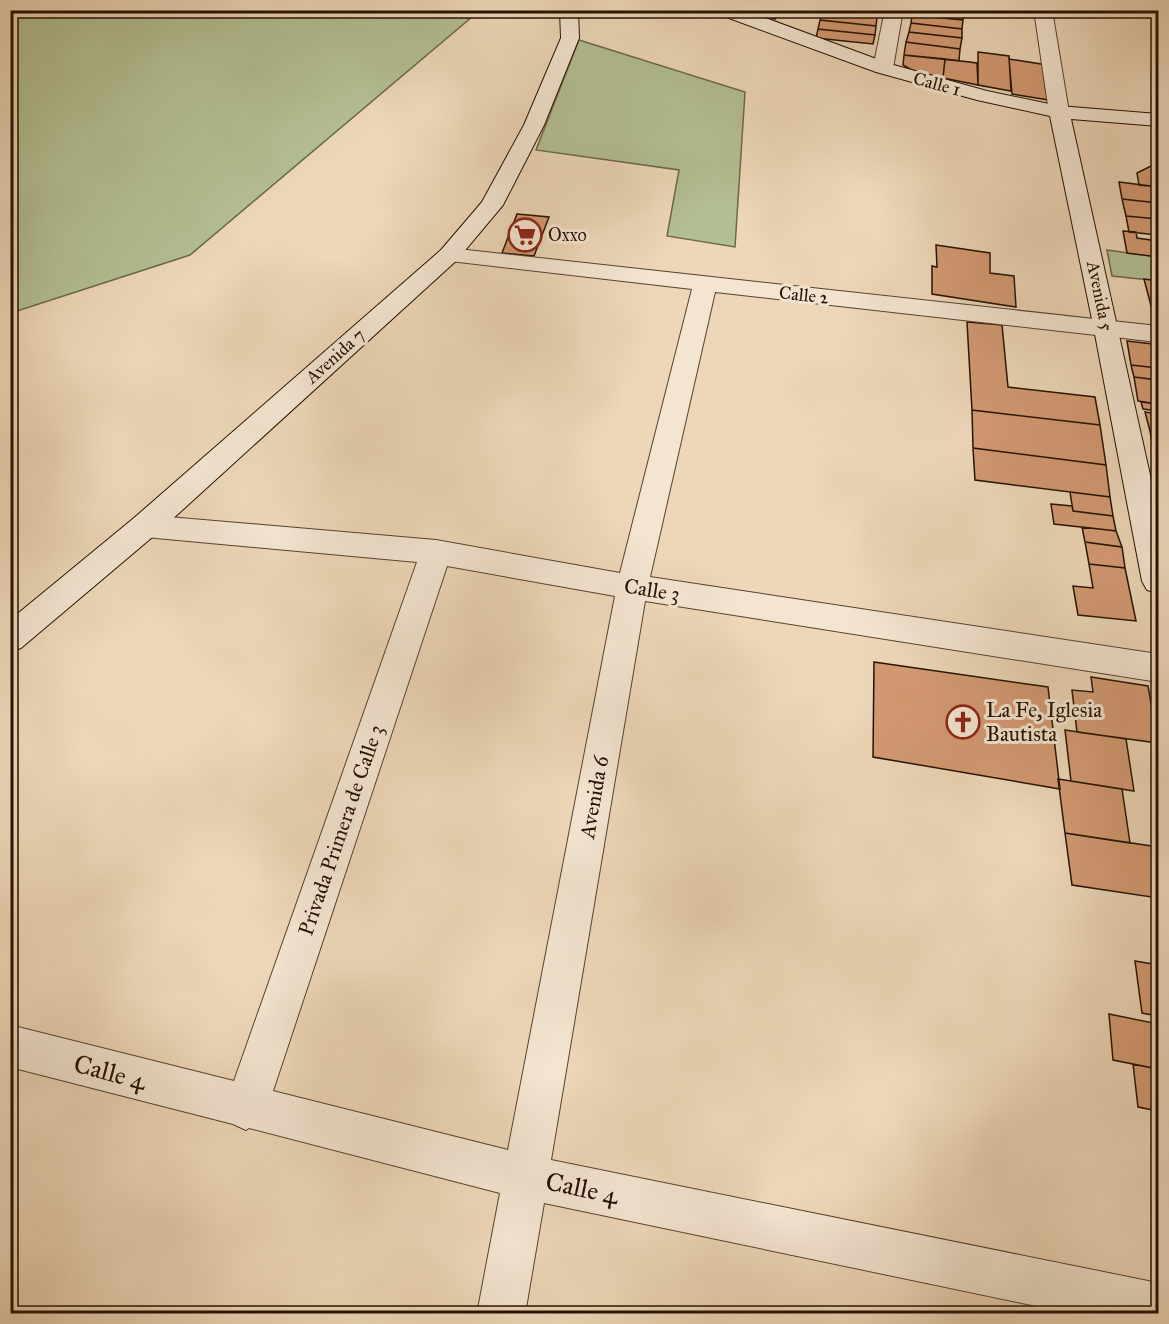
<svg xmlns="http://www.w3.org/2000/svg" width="1169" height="1324" font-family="'IM FELL Great Primer',serif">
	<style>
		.green { fill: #b3bf93; stroke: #6c684a; stroke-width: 1.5 }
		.building { fill: #d49a73; stroke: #241100; stroke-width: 1.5 }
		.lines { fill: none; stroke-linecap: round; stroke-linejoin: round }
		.street-casing { stroke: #56422e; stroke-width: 2 }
		.secondary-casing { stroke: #241100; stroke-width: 2 }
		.street { fill: #f3e5d1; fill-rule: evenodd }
		.secondary { fill: #f3e5d1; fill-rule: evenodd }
		.labels { text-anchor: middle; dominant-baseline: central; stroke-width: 6; stroke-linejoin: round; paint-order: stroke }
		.far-street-label { font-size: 18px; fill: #241100; stroke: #f3e5d1 }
		.far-poi-label { font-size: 18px; fill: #241100; stroke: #f3e5d1; text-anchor: start }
		.street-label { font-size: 21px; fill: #241100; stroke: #f3e5d1 }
		.poi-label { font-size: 21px; fill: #241100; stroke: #f3e5d1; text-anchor: start }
		.near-street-label { font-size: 26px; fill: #241100; stroke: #f3e5d1 }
	</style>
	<rect width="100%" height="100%" fill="#edd7b8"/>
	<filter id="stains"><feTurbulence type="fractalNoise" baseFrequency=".00333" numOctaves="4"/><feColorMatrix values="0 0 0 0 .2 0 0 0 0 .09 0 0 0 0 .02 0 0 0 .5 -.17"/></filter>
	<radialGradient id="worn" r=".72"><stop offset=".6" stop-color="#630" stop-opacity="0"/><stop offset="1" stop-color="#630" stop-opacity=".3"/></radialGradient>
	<!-- green -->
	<path class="green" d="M10 11 11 10 479 11 190 255 11 313Z
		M579 40 745 92 735 247 667 236 679 170 536 150Z
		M1107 250 1158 257V281L1112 276Z"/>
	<!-- building -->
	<path class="building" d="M747 10H779L775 19Z
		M823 10H879L877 17Z
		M913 10 964 11 963 20 912 15Z
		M823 11 877 17 876 26 820 20Z
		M912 15 963 20 962 29 911 23Z
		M820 20 876 26 875 35 818 29Z
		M911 23 962 29V38L909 32Z
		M818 29 875 35 873 44 816 38Z
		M909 32 962 38 960 49 906 42Z
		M906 42 960 49 959 61 904 55Z
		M978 52 1009 56 1011 91 978 85Z
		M904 55 945 59 943 78 917 73 903 65Z
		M945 59 977 63 978 85 943 78Z
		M1009 59 1047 65 1049 100 1012 94Z
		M1151 166 1158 167V187L1139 185 1137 173Z
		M1119 182 1158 187V203L1122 199Z
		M1122 199 1158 203V219L1126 216Z
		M517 214 549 217 534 256 502 253Z
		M1126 216 1158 219V235L1129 232Z
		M1123 231 1136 232 1137 238 1158 241V257L1127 253Z
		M936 245 990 253V273L1014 276 1016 307 932 294V266L937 267Z
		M1144 279 1158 281V329H1157Z
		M967 322 1002 325 1008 387 1095 397 1100 425 972 410Z
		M1127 341 1153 344 1158 368 1131 365Z
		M1131 365 1158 368V380L1134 377Z
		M1134 377 1158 380V404L1138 401Z
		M1141 402 1158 404V411L1143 409Z
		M972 410 1100 425 1106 465 973 448Z
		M1145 412 1158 414V432L1150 431Z
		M1150 431 1158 432V451L1153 450Z
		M973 448 1106 465 1110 497 975 480Z
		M1070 492 1110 497 1113 516 1073 511Z
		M1051 504 1072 506 1073 511 1113 516 1116 531 1054 524Z
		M1082 527 1116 531 1122 547 1085 542Z
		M1085 542 1122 547 1125 568 1089 564Z
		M1089 564 1125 568 1136 621 1078 615 1073 586 1093 588Z
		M874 662 1048 687 1060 789 873 757Z
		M1091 677 1148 686 1158 743 1077 732 1072 690 1093 692Z
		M1065 730 1126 739 1134 791 1071 781Z
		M1058 779 1122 789 1130 843 1065 833Z
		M1065 833 1158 847V898L1072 885Z
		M1135 961 1158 965V1016L1142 1013Z
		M1109 1014 1158 1024V1069L1113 1060Z
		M1133 1064 1158 1069V1111L1138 1107Z"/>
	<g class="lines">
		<!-- street casing -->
		<g class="street-casing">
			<path id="street" d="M885 10H903L893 68 890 72H876L873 68Z
				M1034 10H1052L1069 112 1066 116H1052L1049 112Z
				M1123 10H1158V19L1126 14Z
				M449 248 1158 326V342L715 292 650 577 1158 654V682L645 601 551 1160 1158 1283V1314H1074L544 1203 525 1314H477L500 1193 249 1128 246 1130 233 1124 10 1067V1025L234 1081 417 562 145 537 134 534 130 526 134 518 145 515 436 540 620 573 692 289 441 260 437 255 441 250ZM447 566 615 596 508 1150 273 1091Z"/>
		</g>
		<!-- secondary casing -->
		<g class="secondary-casing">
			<path id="secondary" d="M560 10H578L579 38 544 125 503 205 457 260 156 534 21 648 10 652V620L134 518 441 250 482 202 524 125 561 38Z
				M715 10H744L890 64 987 91 1059 106 1158 114V126L1071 119 1158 511V593L1147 590 1142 581 1094 329 1050 116 977 100 876 72 718 14Z"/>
		</g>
		<!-- street -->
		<use href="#street" class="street"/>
		<!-- secondary -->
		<use href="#secondary" class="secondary"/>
	</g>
	<!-- icons -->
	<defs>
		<g id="supermarket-ring" transform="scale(1.725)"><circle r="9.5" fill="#f3e5d1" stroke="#8f2418" stroke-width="1.5"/><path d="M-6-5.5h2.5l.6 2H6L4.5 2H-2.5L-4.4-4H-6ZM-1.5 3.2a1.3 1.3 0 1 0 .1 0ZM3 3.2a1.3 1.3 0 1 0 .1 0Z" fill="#8f2418"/></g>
		<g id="church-ring" transform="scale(1.725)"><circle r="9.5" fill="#f3e5d1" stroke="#8f2418" stroke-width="1.5"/><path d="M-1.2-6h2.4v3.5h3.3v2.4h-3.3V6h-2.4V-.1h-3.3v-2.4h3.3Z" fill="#8f2418"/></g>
	</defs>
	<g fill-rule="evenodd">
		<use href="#supermarket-ring" x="525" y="235"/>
		<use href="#church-ring" x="963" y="722"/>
	</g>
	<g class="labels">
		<!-- far-street labels -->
		<g class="far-street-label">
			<text transform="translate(937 84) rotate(15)">Calle 1</text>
			<text transform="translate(804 295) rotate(6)">Calle 2</text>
			<text transform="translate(1100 296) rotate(78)">Avenida 5</text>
			<text transform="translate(335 356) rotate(-42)">Avenida 7</text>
		</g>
		<!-- far-poi labels -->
		<g class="far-poi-label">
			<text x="548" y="235">Oxxo</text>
		</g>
		<!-- street labels -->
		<g class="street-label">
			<text transform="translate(652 590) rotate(9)">Calle 3</text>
			<text transform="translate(594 797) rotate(-80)">Avenida 6</text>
			<text transform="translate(341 830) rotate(-71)">Privada Primera de Calle 3</text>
		</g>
		<!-- poi labels -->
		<g class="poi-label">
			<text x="986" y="710">La Fe, Iglesia<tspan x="986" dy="24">Bautista</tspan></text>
		</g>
		<!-- near-street labels -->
		<g class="near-street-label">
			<text transform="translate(110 1072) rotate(15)">Calle 4</text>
			<text transform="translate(582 1188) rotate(12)">Calle 4</text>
		</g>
	</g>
	<!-- margin -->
	<rect width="1169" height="1324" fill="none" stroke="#edd7b8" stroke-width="36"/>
	<rect x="12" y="12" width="1145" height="1300" fill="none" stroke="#241100" stroke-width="3"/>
	<rect x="18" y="18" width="1133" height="1288" fill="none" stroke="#241100" stroke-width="1.5"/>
	<rect width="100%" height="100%" filter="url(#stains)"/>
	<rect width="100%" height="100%" fill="url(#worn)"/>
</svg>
